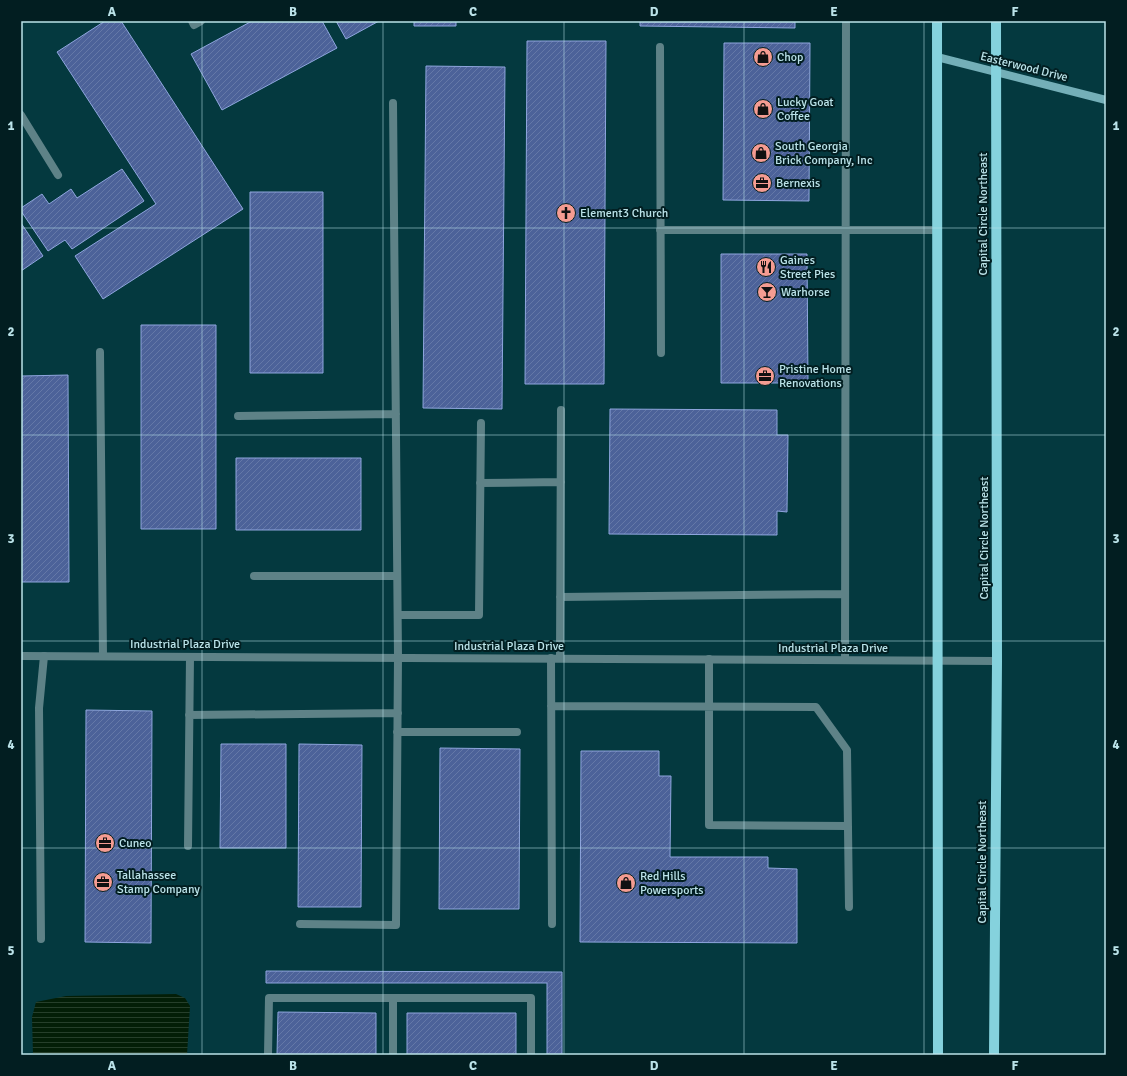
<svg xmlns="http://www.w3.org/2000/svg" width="1127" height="1076" font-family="Signika,sans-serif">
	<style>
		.water { fill: url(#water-rules) }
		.building { fill: url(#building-hatch); stroke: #8fa6de }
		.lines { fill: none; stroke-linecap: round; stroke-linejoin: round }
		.lane { stroke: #5e8287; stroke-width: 8 }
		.street { stroke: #5e8287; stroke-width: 8 }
		.secondary { stroke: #74afb8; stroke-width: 8 }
		.primary { stroke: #85d2dd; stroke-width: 10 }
		.grid { fill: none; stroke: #bbe3e9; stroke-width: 1; stroke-opacity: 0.55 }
		.labels { text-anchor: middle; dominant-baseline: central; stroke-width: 4; stroke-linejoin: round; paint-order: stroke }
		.poi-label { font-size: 12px; fill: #bbe3e9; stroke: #021e21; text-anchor: start }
		.street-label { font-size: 12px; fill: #bbe3e9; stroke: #021e21 }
		.neatline { fill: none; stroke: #bbe3e9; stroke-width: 1.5 }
		.grid-label { font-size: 13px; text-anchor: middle; font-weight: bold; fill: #bbe3e9 }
	</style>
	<defs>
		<pattern id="water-rules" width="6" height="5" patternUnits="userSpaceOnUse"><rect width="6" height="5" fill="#031e07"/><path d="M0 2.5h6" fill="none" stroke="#263f2b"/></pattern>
		<pattern id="building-hatch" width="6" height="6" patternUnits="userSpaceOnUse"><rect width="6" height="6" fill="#4c6299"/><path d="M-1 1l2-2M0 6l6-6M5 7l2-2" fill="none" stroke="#6478a7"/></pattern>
	</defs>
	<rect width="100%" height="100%" fill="#04393f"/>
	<!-- water -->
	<path class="water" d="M176 994 185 998 190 1006 187 1055H33L32 1017 36 1002 66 996Z"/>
	<!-- building -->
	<path class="building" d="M105 21H121L243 209 103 299 75 256 156 204 57 52Z
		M252 21H322L337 48 222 110 191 54Z
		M336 21H379L346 39Z
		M414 21H456V26H414Z
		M640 21H795V28L640 26Z
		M527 41H606L604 384H525Z
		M724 43H810L809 201 723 200Z
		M426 66 505 67 502 409 423 408Z
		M122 169 144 201 72 249 65 240 48 251 21 211V208L42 194 49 204 71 189 77 198Z
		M250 192H323V373H250Z
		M21 223 43 256 21 271Z
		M721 254H807L808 383H721Z
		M141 325H216V529H141Z
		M68 375 69 582H21V376Z
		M610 409 777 410V435H788L787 512 777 511V535L609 534Z
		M236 458H361V530H236Z
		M86 710 152 711 151 943 85 942Z
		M221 744H286V848H220Z
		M299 744 362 745 361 907H298Z
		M440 748 520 749 519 909H439Z
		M581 751H659V776H671L670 857H768V868L797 869V943L580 942Z
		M266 971 562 972V1055H547V983H266Z
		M278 1012 376 1013V1055H277Z
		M407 1013H516V1055H407Z"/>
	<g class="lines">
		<!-- lane -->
		<path class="lane" d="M192 21 194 25 201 21
			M660 47 661 353
			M21 115 58 175
			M660 230H937
			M100 352 103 656
			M238 416 396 414
			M480 483 561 482
			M254 576H397
			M560 597 845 594
			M398 615H479L481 423
			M551 658 552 924
			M560 658 561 410
			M709 659V825L848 826
			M845 660 846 21
			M551 706 816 707 847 750 849 907
			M189 715 398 713
			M397 732H517
			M188 846 190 657
			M300 924 396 925 398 657 393 103
			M41 939 39 708 44 656
			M268 1055 269 998H531V1055
			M393 1055V998"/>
		<!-- street -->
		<path class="street" d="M21 656 997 661"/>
		<!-- secondary -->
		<path class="secondary" d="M937 57 1106 100"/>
		<!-- primary -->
		<path class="primary" d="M937 21 938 1055
			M994 1055 997 661 996 21"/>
	</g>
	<!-- grid -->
	<path class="grid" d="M202 21V1055M383 21V1055M564 21V1055M744 21V1055M924 21V1055M21 228H1106M21 435H1106M21 641H1106M21 848H1106"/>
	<!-- icons -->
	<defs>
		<g id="shop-disc" transform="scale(1)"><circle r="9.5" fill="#f59c92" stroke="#021e21"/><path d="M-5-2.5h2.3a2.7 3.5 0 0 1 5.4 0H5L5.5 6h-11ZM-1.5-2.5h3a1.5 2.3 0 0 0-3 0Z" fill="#111"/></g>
		<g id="office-disc" transform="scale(1)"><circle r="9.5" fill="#f59c92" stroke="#021e21"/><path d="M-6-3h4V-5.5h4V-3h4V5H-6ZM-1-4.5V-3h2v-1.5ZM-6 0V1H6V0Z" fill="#111"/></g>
		<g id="church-disc" transform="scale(1)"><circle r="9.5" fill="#f59c92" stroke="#021e21"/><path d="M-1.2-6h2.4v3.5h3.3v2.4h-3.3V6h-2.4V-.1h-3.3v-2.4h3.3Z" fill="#111"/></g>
		<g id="restaurant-disc" transform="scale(1)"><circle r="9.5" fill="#f59c92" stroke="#021e21"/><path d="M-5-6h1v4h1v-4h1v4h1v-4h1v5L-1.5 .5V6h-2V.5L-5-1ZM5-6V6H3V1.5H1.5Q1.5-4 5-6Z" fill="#111"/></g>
		<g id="bar-disc" transform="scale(1)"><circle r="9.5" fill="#f59c92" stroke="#021e21"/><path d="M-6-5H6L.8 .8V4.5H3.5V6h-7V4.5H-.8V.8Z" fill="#111"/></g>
	</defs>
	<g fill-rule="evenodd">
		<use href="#shop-disc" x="763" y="57"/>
		<use href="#shop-disc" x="763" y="109"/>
		<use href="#shop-disc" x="761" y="153"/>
		<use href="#office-disc" x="762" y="183"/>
		<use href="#church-disc" x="566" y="213"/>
		<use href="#restaurant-disc" x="766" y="267"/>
		<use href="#bar-disc" x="767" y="292"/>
		<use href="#office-disc" x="765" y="376"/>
		<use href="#office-disc" x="105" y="843"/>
		<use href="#office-disc" x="103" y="882"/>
		<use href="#shop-disc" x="626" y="883"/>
	</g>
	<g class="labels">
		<!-- poi labels -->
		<g class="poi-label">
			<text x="777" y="57">Chop</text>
			<text x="777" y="102">Lucky Goat<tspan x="777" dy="14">Coffee</tspan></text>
			<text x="775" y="146">South Georgia<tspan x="775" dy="14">Brick Company, Inc</tspan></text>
			<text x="776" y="183">Bernexis</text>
			<text x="580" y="213">Element3 Church</text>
			<text x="780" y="260">Gaines<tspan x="780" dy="14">Street Pies</tspan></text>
			<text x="781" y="292">Warhorse</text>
			<text x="779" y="369">Pristine Home<tspan x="779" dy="14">Renovations</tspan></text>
			<text x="119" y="843">Cuneo</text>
			<text x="117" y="875">Tallahassee<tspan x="117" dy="14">Stamp Company</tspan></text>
			<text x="640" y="876">Red Hills<tspan x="640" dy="14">Powersports</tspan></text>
		</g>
		<!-- street labels -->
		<g class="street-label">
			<text transform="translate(1024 67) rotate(14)">Easterwood Drive</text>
			<text transform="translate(983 214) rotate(-90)">Capital Circle Northeast</text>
			<text transform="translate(984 538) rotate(-90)">Capital Circle Northeast</text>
			<text x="185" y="644">Industrial Plaza Drive</text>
			<text x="509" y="646">Industrial Plaza Drive</text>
			<text x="833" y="648">Industrial Plaza Drive</text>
			<text transform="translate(982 862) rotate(-90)">Capital Circle Northeast</text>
		</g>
	</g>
	<!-- border -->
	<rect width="1127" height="1076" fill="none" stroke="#021e21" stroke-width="44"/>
	<rect x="22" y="22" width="1083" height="1032" class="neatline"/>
	<g class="grid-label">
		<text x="112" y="16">A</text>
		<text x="293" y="16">B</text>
		<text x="473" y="16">C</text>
		<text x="654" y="16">D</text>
		<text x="834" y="16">E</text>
		<text x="1015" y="16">F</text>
		<text x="11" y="130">1</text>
		<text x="1116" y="130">1</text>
		<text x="11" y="336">2</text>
		<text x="1116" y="336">2</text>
		<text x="11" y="543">3</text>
		<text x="1116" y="543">3</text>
		<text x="11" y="749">4</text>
		<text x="1116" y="749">4</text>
		<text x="11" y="955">5</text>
		<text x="1116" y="955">5</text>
		<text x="112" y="1070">A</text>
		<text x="293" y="1070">B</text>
		<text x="473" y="1070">C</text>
		<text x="654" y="1070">D</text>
		<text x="834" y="1070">E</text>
		<text x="1015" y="1070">F</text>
	</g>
</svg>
